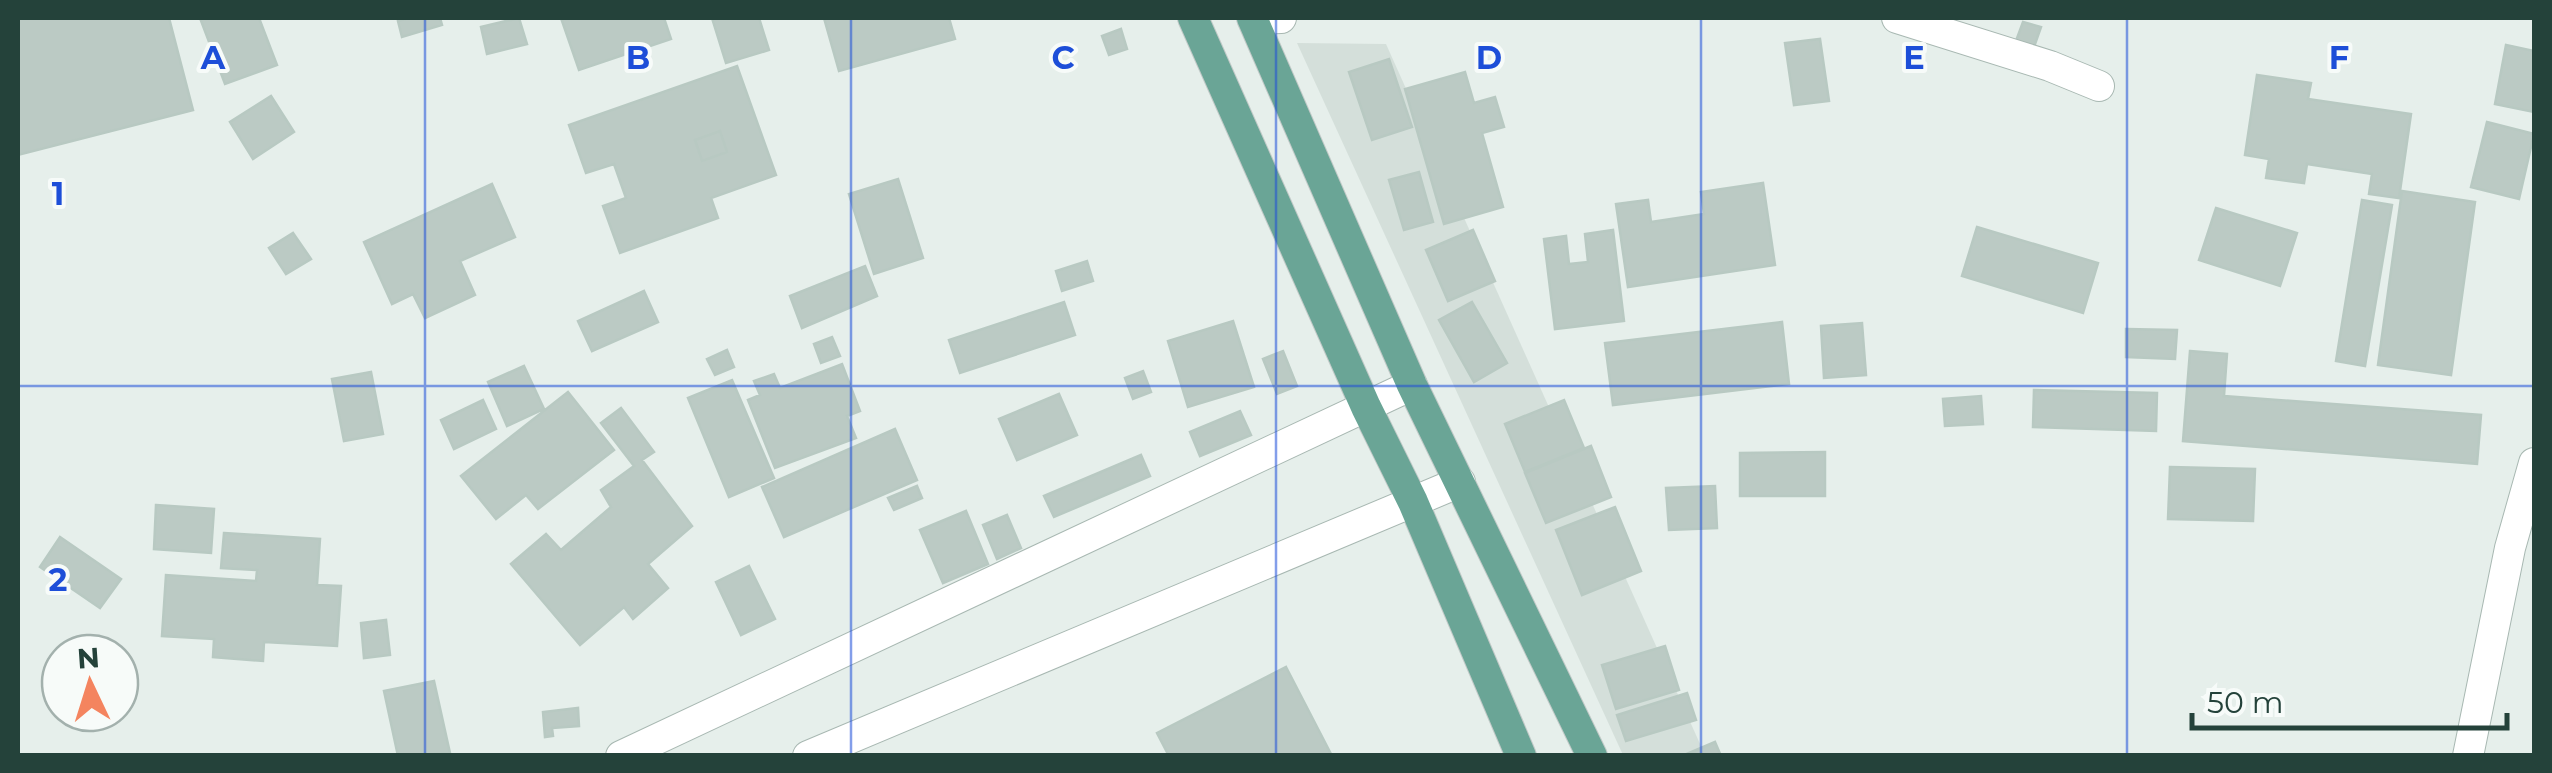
<svg xmlns="http://www.w3.org/2000/svg" width="2552" height="773" font-family="Montserrat,sans-serif">
	<style>
		.built { fill: #d4dfda }
		.building { fill: #bbcac4; stroke: #b8c9c2; stroke-width: 2.5; fill-rule: evenodd }
		.lines { fill: none; stroke-linecap: round; stroke-linejoin: round }
		.minor-casing { stroke: #a8b8b2; stroke-width: 32 }
		.major-casing { stroke: #c2cac8; stroke-width: 32 }
		.minor { stroke: #fff; stroke-width: 30 }
		.major { stroke: #6aa596; stroke-width: 30 }
		.grid { fill: none; stroke: #1d4ed8; stroke-width: 2.5; stroke-opacity: 0.55 }
		.grid-label { font-size: 32px; text-anchor: middle; font-weight: bold; fill: #1d4ed8; stroke: #f7fbf9; stroke-width: 8; stroke-linejoin: round; paint-order: stroke }
	</style>
	<rect width="100%" height="100%" fill="#e6efeb"/>
	<!-- built -->
	<path class="built" d="M1297 43 1386 44 1705 755H1623Z"/>
	<!-- building -->
	<path class="building" d="M18 18H169L193 110 18 155Z
		M200 18H259L277 65 225 84Z
		M408 18H440L442 25 402 37 398 21Z
		M519 18 527 44 487 54 481 27Z
		M561 18H664L671 39 579 70Z
		M712 18H759L769 50 726 63Z
		M824 18H949L955 39 839 71Z
		M2023 22 2041 27 2034 47 2016 41Z
		M1121 29 1127 49 1109 55 1102 36Z
		M1820 39 1829 101 1794 105 1785 43Z
		M2506 45 2534 51V112L2495 104Z
		M1389 59 1412 127 1372 140 1349 72Z
		M737 66 776 175 711 198 718 218 620 253 603 206 626 198 614 164 586 173 569 125ZM720 131 727 152 702 161 695 140Z
		M1465 72 1474 103 1495 97 1504 127 1482 133 1503 207 1444 224 1405 89Z
		M2257 75 2311 83 2308 99 2411 114 2399 198 2369 194 2372 174 2307 164 2304 183 2266 178 2269 159 2245 155Z
		M271 96 294 132 253 159 230 122Z
		M2487 122 2534 134 2519 199 2471 187Z
		M720 131 727 152 702 161 695 140Z
		M1419 172 1433 222 1404 230 1389 180Z
		M898 179 923 258 874 274 849 194Z
		M1763 183 1775 265 1628 287 1616 204 1648 200 1651 222 1704 214 1701 192Z
		M492 184 515 237 460 261 475 295 425 318 413 294 392 304 364 242Z
		M2402 191 2475 202 2451 375 2378 365Z
		M2362 200 2392 205 2365 366 2336 361Z
		M2216 208 2297 233 2280 286 2199 260Z
		M1977 227 2098 263 2083 313 1962 276Z
		M1473 230 1495 281 1448 301 1426 250Z
		M1613 230 1624 321 1555 329 1544 239 1566 236 1569 264 1588 262 1585 234Z
		M293 233 311 259 286 274 269 248Z
		M1087 261 1093 281 1062 291 1056 271Z
		M865 266 877 296 802 328 790 296Z
		M644 291 658 322 592 351 578 321Z
		M1064 302 1075 335 960 373 949 340Z
		M1472 302 1507 363 1474 382 1439 320Z
		M1233 321 1254 387 1188 407 1168 341Z
		M1782 322 1789 384 1613 405 1605 343Z
		M1862 323 1866 375 1824 378 1821 326Z
		M2126 329 2177 330 2175 359 2126 357Z
		M832 337 840 356 821 363 814 344Z
		M727 350 734 367 715 375 707 359Z
		M1283 351 1297 386 1277 394 1263 359Z
		M2190 351 2227 354 2224 396 2481 415 2477 464 2183 441Z
		M842 364 860 411 847 416 856 438 775 468 748 400 760 395 754 381 774 374 780 388Z
		M524 366 544 409 507 426 488 382Z
		M1143 371 1151 392 1133 399 1125 378Z
		M371 372 383 434 344 441 332 379Z
		M732 380 774 478 729 497 688 398Z
		M2034 390 2157 393 2156 431 2033 427Z
		M568 392 614 450 538 509 526 495 496 519 461 476Z
		M1059 394 1077 435 1017 460 999 419Z
		M1981 396 1983 424 1945 426 1943 399Z
		M483 400 496 429 454 449 441 420Z
		M1564 400 1584 448 1525 472 1505 424Z
		M621 408 654 452 642 460 692 526 648 564 668 588 633 619 624 607 580 645 511 564 546 534 561 550 611 507 601 490 634 466 601 423Z
		M1240 411 1251 435 1200 456 1190 432Z
		M895 429 917 480 784 537 762 487Z
		M1591 446 1611 497 1546 523 1525 473Z
		M1825 452V496H1740V453Z
		M1141 455 1150 476 1054 517 1044 496Z
		M2170 467 2255 469 2253 521 2168 519Z
		M917 486 922 498 894 510 888 498Z
		M1715 486 1717 528 1669 530 1666 488Z
		M156 505 214 509 211 553 154 549Z
		M1615 507 1641 571 1582 595 1556 530Z
		M966 511 988 564 943 583 920 530Z
		M1007 515 1021 548 997 559 983 525Z
		M224 533 320 539 317 585 341 586 337 646 264 642 263 661 213 657 214 639 162 636 166 575 256 581 257 570 221 568Z
		M60 537 121 579 100 608 40 567Z
		M749 566 775 619 741 635 716 582Z
		M386 620 390 655 364 658 361 623Z
		M1665 646 1679 690 1616 709 1602 665Z
		M1286 667 1332 756H1169L1157 733Z
		M434 681 450 753 398 756 384 691Z
		M1687 693 1696 720 1626 741 1617 715Z
		M578 708 579 726 552 728 553 736 545 737 543 712Z
		M1715 742 1721 756H1682Z"/>
	<g class="lines">
		<!-- minor casing -->
		<g class="minor-casing">
			<path id="minor" d="M1897 18 2050 66 2099 86
				M1253 19 1281 18
				M621 756 1412 385
				M808 756 1460 482
				M2468 756 2510 548 2534 463"/>
		</g>
		<!-- major casing -->
		<g class="major-casing">
			<path id="major" d="M1193 18 1366 407 1413 502 1521 756
				M1252 18 1412 385 1592 756"/>
		</g>
		<!-- minor -->
		<use href="#minor" class="minor"/>
		<!-- major -->
		<use href="#major" class="major"/>
	</g>
	<!-- grid -->
	<path class="grid" d="M425 18V756M851 18V756M1276 18V756M1701 18V756M2127 18V756M18 386H2534"/>
	<g class="grid-label">
		<text x="213" y="69">A</text>
		<text x="638" y="69">B</text>
		<text x="1063" y="69">C</text>
		<text x="1489" y="69">D</text>
		<text x="1914" y="69">E</text>
		<text x="2339" y="69">F</text>
		<text x="58" y="205">1</text>
		<text x="58" y="591">2</text>
	</g>
	<!-- border -->
	<rect width="2552" height="773" fill="none" stroke="#24423a" stroke-width="40"/>
	<!-- north arrow -->
	<g transform="translate(90 683) rotate(356)"><circle r="48" fill="#f7fbf9" stroke="#a3b1ad" stroke-width="2.5"/>
	<path d="M0-8L18 38L0 25L-18 38Z" fill="#f4845f"/>
	<text y="-15" font-size="28" font-weight="bold" text-anchor="middle" fill="#24423a">N</text>
	</g>
	<!-- scale -->
	<path d="M2192 713v15h315v-15" fill="none" stroke="#24423a" stroke-width="5"/>
	<text x="2207" y="713" font-size="30" fill="#24423a" stroke="#f7fbf9" stroke-width="8" paint-order="stroke">50 m</text>
</svg>
